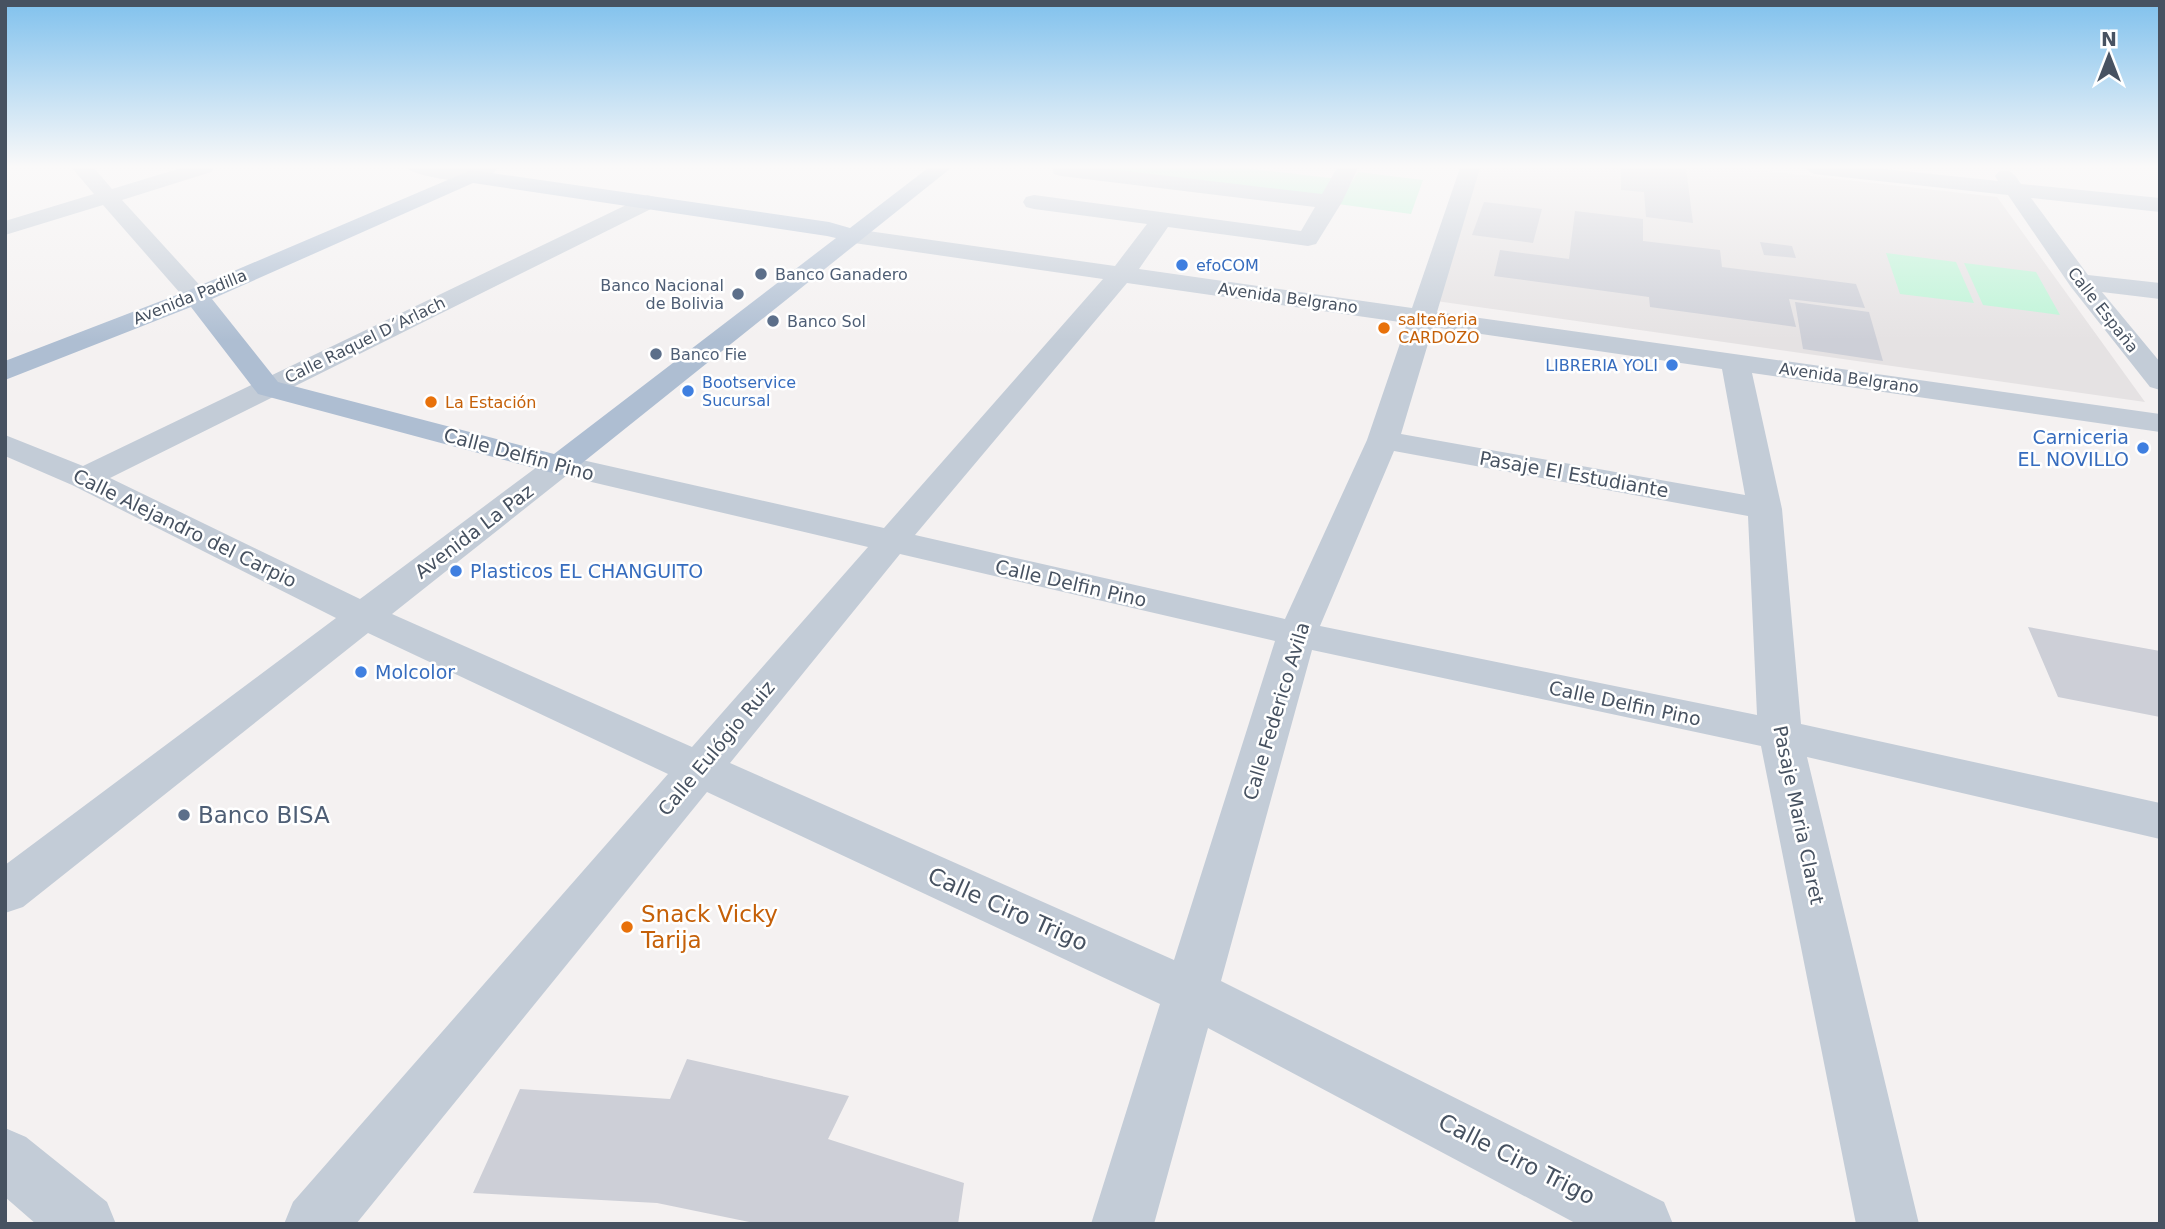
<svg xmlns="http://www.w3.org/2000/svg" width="2165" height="1229" font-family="'DejaVu Sans',sans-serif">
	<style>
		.education { fill: #e5e2e3 }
		.green { fill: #bcf4d6 }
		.building { fill: #cdcfd7 }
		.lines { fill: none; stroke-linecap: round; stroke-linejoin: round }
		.minor { fill: #c3ccd7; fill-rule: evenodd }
		.major { fill: #aebed2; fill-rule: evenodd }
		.shop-dot { fill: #3f7fe0; stroke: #fff; stroke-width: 2.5 }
		.service-dot { fill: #5c6f8a; stroke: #fff; stroke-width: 2.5 }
		.food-dot { fill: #e8710a; stroke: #fff; stroke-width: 2.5 }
		.labels { text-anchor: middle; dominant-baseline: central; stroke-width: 5; stroke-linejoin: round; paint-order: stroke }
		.far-shop-label { font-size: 16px; fill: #366cbe; stroke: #fff; text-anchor: start }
		.far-service-label { font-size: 16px; fill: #4e5e75; stroke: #fff; text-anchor: start }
		.far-street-label { font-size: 16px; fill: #475261; stroke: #fff }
		.far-food-label { font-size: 16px; fill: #c56008; stroke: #fff; text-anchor: start }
		.shop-label { font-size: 19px; fill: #366cbe; stroke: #fff; text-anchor: start }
		.street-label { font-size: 19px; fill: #475261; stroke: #fff }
		.near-service-label { font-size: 23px; fill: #4e5e75; stroke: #fff; text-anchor: start }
		.near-street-label { font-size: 23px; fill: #475261; stroke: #fff }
		.near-food-label { font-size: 23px; fill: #c56008; stroke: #fff; text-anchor: start }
	</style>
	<rect width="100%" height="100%" fill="#f4f1f1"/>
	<!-- education -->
	<path class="education" d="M1476 168H1741L1997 197 2145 402 1429 300Z"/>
	<!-- green -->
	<path class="green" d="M1076 168H1243L1339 179 1327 200Z
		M1358 172 1423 180 1411 214 1338 204Z
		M1886 253 1956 262 1974 303 1900 294Z
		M1964 263 2036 272 2060 315 1983 305Z"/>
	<!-- building -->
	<path class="building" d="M1621 168H1686L1693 223 1646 217 1644 192 1621 190Z
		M1484 202 1542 209 1533 243 1472 235Z
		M1575 211 1643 219V241L1720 250 1722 267 1856 284 1865 308 1789 299 1796 327 1650 307 1649 297 1494 276 1500 250 1569 259Z
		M1760 242 1792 246 1796 258 1764 255Z
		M1795 302 1869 312 1883 361 1803 349Z
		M2028 627 2160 651V717L2058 697Z
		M687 1059 849 1096 828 1139 964 1183 958 1224H759L657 1203 473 1193 520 1089 670 1099Z"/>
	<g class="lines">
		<!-- minor -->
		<path class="minor" d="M72 168H94L112 189 181 168H214L211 172 122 200 205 291 209 296 205 301 196 304 187 301 103 205 5 235V221L94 194Z
			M407 168H498C493 175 482 181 473 182 462 183 414 176 407 168Z
			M1052 168H1100L1322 194 1337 168H1358L1342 202 1316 244 1308 246 1168 227 1139 269 1412 308 1460 168H1480L1437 312 2160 414V432L1752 373 1782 509 1801 724 2160 803V839L1807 757 1919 1224H1856L1761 746 1312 650 1221 981 1664 1202 1673 1224H1577L1208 1028 1154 1224H1091L1160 1004 707 792 356 1224H284L293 1202 668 774 368 633 23 907 5 913V865L336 618 72 485 5 456V435L83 466 647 195 655 197 658 202 655 207 110 478 360 599 549 458 560 455 884 528 1103 279 854 243 846 241 842 236 846 231 854 229 1115 266 1147 224 1034 209 1026 207 1023 202 1026 197 1034 195 1301 231 1315 207 1061 176 1054 174ZM1127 283 1407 323 1367 440 1285 619 915 535ZM1433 327 1722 369 1745 495 1401 434ZM1394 451 1748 516 1757 715 1320 626ZM566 476 868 547 692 747 392 614ZM900 554 1275 641 1174 960 730 763Z
			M1804 168H1876L1998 181 1995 176 1998 172C2011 168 2014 174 2021 184L2160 198V212L2031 198 2088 275 2160 283V299L2102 292 2160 362V390L2150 387 2071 287 2008 195 1814 174Z
			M5 1128 26 1137 107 1202 116 1224H36L5 1197Z"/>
		<!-- major -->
		<path class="major" d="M928 168H951L571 472 560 475 258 394 191 307 5 380V361L187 291 471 170 829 222 850 228ZM473 183 827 236 836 238 554 454 278 382 212 299Z"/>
	</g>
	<!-- sky -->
	<linearGradient id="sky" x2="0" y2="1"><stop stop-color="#80c1ed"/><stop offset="0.49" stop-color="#faf9f9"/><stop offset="1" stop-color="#faf9f9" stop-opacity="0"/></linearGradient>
	<rect width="2165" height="340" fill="url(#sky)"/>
	<!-- markers -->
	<g class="shop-dot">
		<circle cx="1182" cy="265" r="7"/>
		<circle cx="1672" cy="365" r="7"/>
		<circle cx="688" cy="391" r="7"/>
		<circle cx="2143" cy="448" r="7"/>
		<circle cx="456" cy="571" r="7"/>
		<circle cx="361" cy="672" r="7"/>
	</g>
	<g class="service-dot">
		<circle cx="761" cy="274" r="7"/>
		<circle cx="738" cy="294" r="7"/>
		<circle cx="773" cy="321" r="7"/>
		<circle cx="656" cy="354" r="7"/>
		<circle cx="184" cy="815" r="7"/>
	</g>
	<g class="food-dot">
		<circle cx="1384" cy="328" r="7"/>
		<circle cx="431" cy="402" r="7"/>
		<circle cx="627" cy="927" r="7"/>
	</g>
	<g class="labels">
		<!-- far-shop labels -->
		<g class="far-shop-label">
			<text x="1196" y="265">efoCOM</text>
			<text x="1658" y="365" text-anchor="end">LIBRERIA YOLI</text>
			<text x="702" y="382">Bootservice<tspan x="702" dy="18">Sucursal</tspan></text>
		</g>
		<!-- far-service labels -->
		<g class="far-service-label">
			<text x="775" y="274">Banco Ganadero</text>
			<text x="724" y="285" text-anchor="end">Banco Nacional<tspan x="724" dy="18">de Bolivia</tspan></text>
			<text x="787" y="321">Banco Sol</text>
			<text x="670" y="354">Banco Fie</text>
		</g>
		<!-- far-street labels -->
		<g class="far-street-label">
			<text transform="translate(190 297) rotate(-22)">Avenida Padilla</text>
			<text transform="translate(1288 298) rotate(8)">Avenida Belgrano</text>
			<text transform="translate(2103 310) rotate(52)">Calle España</text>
			<text transform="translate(365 340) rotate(-26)">Calle Raquel D´Arlach</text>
			<text transform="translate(1849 378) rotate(8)">Avenida Belgrano</text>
		</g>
		<!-- far-food labels -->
		<g class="far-food-label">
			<text x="1398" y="319">salteñeria<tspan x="1398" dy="18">CARDOZO</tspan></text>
			<text x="445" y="402">La Estación</text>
		</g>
		<!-- shop labels -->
		<g class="shop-label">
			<text x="2129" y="437" text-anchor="end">Carniceria<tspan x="2129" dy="22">EL NOVILLO</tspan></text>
			<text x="470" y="571">Plasticos EL CHANGUITO</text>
			<text x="375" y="672">Molcolor</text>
		</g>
		<!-- street labels -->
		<g class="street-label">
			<text transform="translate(519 454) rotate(15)">Calle Delfin Pino</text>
			<text transform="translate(1574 474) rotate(10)">Pasaje El Estudiante</text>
			<text transform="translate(185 528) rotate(26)">Calle Alejandro del Carpio</text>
			<text transform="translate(474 531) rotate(-37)">Avenida La Paz</text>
			<text transform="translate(1071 583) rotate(13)">Calle Delfin Pino</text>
			<text transform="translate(1625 703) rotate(12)">Calle Delfin Pino</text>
			<text transform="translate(1276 711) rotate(-73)">Calle Federico Avila</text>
			<text transform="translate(716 748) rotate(-50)">Calle Eulógio Ruiz</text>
			<text transform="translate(1799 815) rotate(78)">Pasaje Maria Claret</text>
		</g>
		<!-- near-service labels -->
		<g class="near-service-label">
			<text x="198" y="815">Banco BISA</text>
		</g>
		<!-- near-street labels -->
		<g class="near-street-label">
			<text transform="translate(1008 909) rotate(24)">Calle Ciro Trigo</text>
			<text transform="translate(1517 1159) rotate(27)">Calle Ciro Trigo</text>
		</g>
		<!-- near-food labels -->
		<g class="near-food-label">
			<text x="641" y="914">Snack Vicky<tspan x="641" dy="26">Tarija</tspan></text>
		</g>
	</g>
	<!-- border -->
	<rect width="2165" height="1229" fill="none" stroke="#475261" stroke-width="14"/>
	<!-- north arrow -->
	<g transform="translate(2109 56)" stroke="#ffffff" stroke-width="5" paint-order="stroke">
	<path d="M0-5L12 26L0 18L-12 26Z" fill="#475261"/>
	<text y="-10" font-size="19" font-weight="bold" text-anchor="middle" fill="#475261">N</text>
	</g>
</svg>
